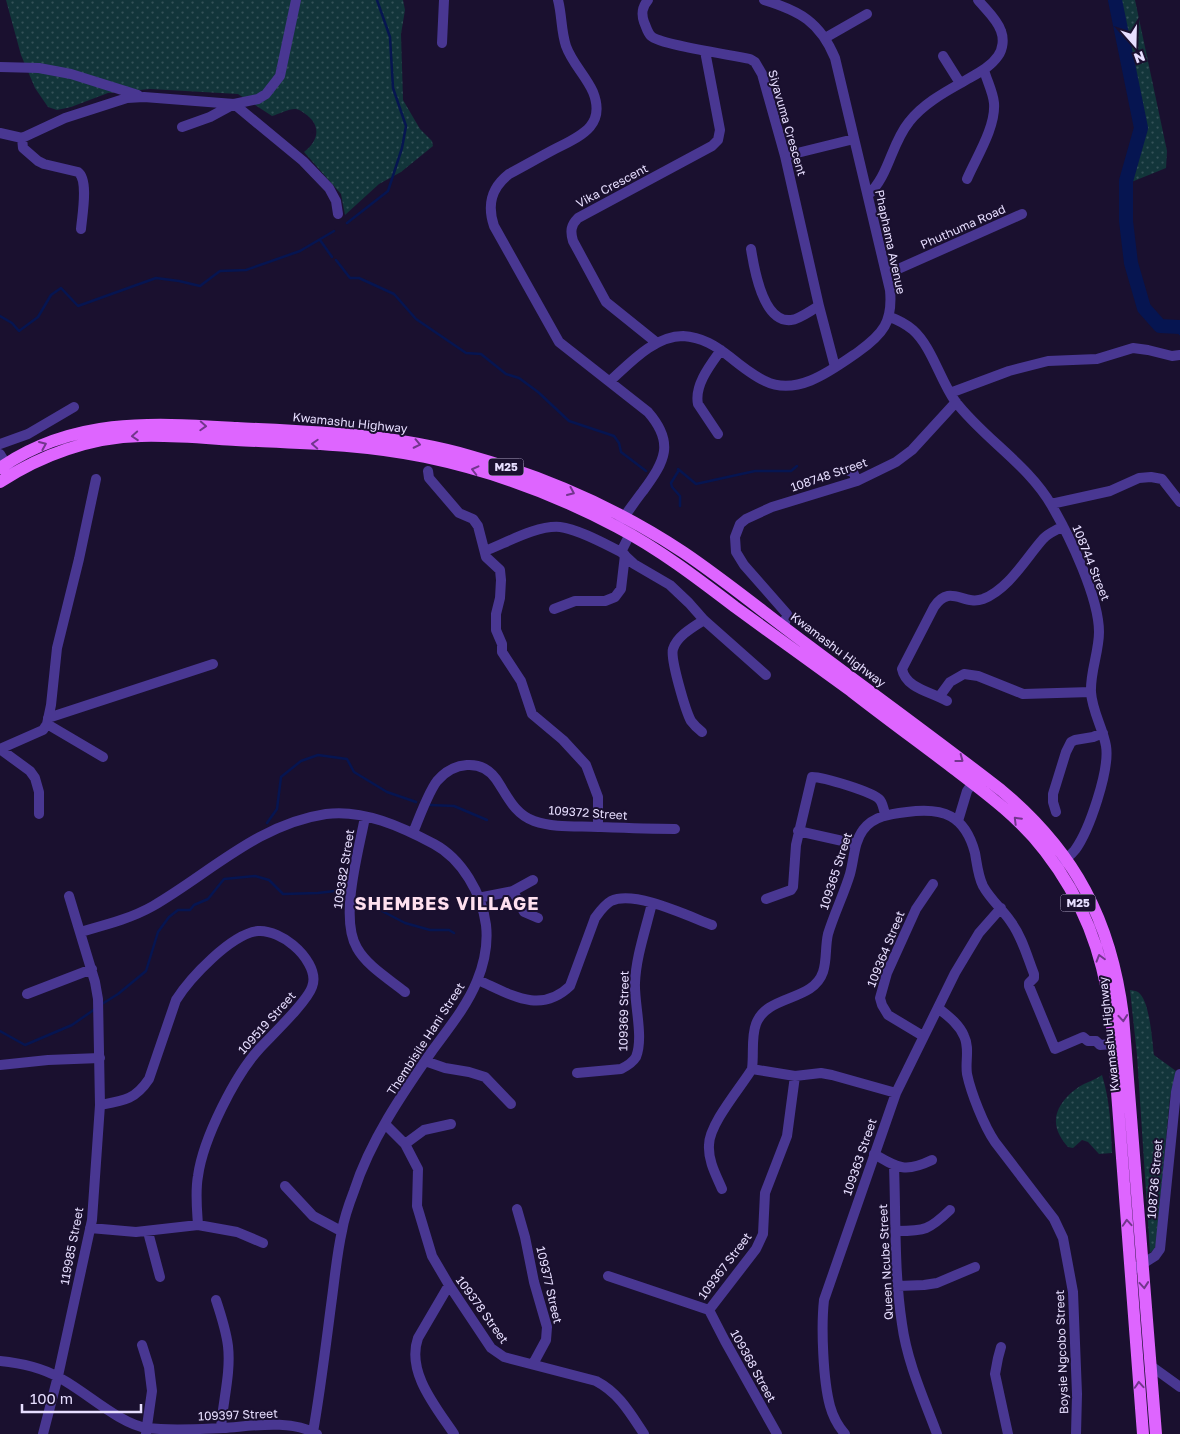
<svg xmlns="http://www.w3.org/2000/svg" width="1180" height="1434" viewBox="0 0 1180 1434" font-family="'Golos Text',sans-serif">
<style>
.grass{fill:url(#grass-dots)}
.lines{fill:none;stroke-linecap:round;stroke-linejoin:round}
.stream{stroke:#061551;stroke-width:2.5}
.river{stroke:#061551;stroke-width:14}
.minor{stroke:#493792;stroke-width:10}
.major{stroke:#de65ff;stroke-width:12}
.oneway{stroke:#72368d}
.labels{text-anchor:middle;stroke-width:4;stroke-linejoin:round;paint-order:stroke}
.shield{fill:#1a102f;stroke:#aaa0c1;stroke-width:1}
.shield-label{font-size:11px;font-weight:bold;fill:#e7deff}
.street-label{font-size:12px;fill:#e7deff;stroke:#1a102f}
.district-label{font-size:18px;font-weight:bold;letter-spacing:1px;fill:#ffe0ef;stroke:#1a102f}
</style>
<defs>
<pattern id="grass-dots" width="8" height="8" patternUnits="userSpaceOnUse" patternTransform="scale(1.25)"><rect width="8" height="8" fill="#12353a"/><path d="M2 2h.1M6 6h.1" fill="none" stroke="#345258" stroke-width="1.8" stroke-linecap="round"/></pattern>
</defs>
<rect width="100%" height="100%" fill="#1a102f"/>
<path class="grass" d="M6,0H403L405,10L401,34L403,100L420,129L432,141L433,146L401,172L379,184L345,215L341,194L304,152C317,142 322,128 308,116C304,113 300,109 295,109C288,109 279,114 272,116L238,94L150,89L108,93L71,107L57,110L48,107L35,88L21,55Z
M1118,0H1135L1167,151L1166,168L1129,183L1143,127Z
M1130,990C1132,990 1136,991 1138,992C1150,1000 1152,1041 1154,1055L1176,1071L1170,1097L1156,1244L1155,1248L1150,1253L1137,1055Z
M1102,1075C1110,1101 1111,1126 1112,1153L1099,1154L1088,1142L1082,1140L1073,1148L1068,1147C1062,1140 1055,1130 1056,1119C1057,1104 1072,1090 1084,1084C1090,1081 1096,1079 1102,1075Z"/>
<g class="lines">
<path class="stream" d="M347,223L388,191L402,148L406,126L393,88L390,37L377,0
M320,240L332,257
M336,260L350,278H359L394,294L416,319L466,353L481,354L506,374L519,378L538,392L569,421L614,436L619,443L621,452L646,471
M0,316L12,323L19,331L38,317L51,295L61,288L78,306L156,278L179,281L200,286L220,271L246,270L300,251L334,231
M1175,327L1180,334
M678,469L696,484L755,471H791L797,466
M679,470L671,483L672,487L680,496V506
M430,805L454,806L487,820
M267,823L277,809L281,777L301,761L318,755L347,759L354,772L387,792L416,802
M361,900L405,923L430,930H449L454,933
M102,1004L118,994L146,971L158,932L169,917L178,910H190L194,905L208,899L224,879L255,876L269,880L283,894L318,893L343,890
M0,1031L25,1045L72,1025L95,1009"/>
<path class="river" d="M1115,0L1141,128L1126,181V221L1131,263L1144,308L1160,326L1180,327"/>
<path class="minor" d="M558,0C562,15 561,31 566,46C572,63 586,76 593,92C607,127 578,137 553,150C538,158 524,166 509,174C491,188 487,205 494,226L559,342L648,412C675,443 665,461 643,491C635,501 628,512 620,522
M648,0C642,7 641,13 644,22C646,26 647,32 651,36C660,45 733,55 750,59L755,62L762,74L785,156L819,306L835,367
M825,38L867,14
M442,43L444,0
M943,56L960,83
M0,67L39,68L71,74L138,95
M182,127L210,117L234,104L303,161L329,188L336,201L338,214
M0,133L22,138L65,118L127,98L144,97L234,104L258,99L266,94L280,76L296,0
M22,138L23,148L38,161L44,164L78,172C89,180 82,216 81,229
M785,156L854,139
M967,179C976,158 996,127 994,103C993,92 987,81 984,70
M868,195C889,176 891,144 909,122C922,105 943,93 961,83C974,75 989,69 998,56C1003,49 1004,39 1001,31C997,19 986,10 978,0
M751,249C754,268 763,323 791,320C800,319 811,310 819,306
M887,274L1022,214
M890,317C898,320 906,324 913,330C932,347 940,380 955,401C984,439 1028,464 1052,506C1070,537 1099,598 1099,632C1099,652 1090,672 1091,692C1092,711 1103,728 1106,746C1110,770 1089,831 1075,850C1071,855 1066,859 1061,862
M657,343L606,302L573,241C570,231 571,225 578,218L712,146L718,140L720,130L705,51
M610,381C630,363 654,336 683,336C702,337 716,346 730,357C741,366 752,375 765,381C797,397 832,370 858,352C883,334 893,322 890,290L835,58C820,22 800,11 764,0
M950,393L1009,371L1048,361L1097,359L1133,348L1148,350L1172,356L1180,355
M718,434L698,404C694,385 711,364 721,350
M0,444L28,434L74,407
M0,454L9,469
M428,471L429,478L459,513L473,519L478,526L486,557L500,570L501,580L500,598L496,614V630L502,644V652L521,681L532,714L563,740L586,765L598,797V826
M849,471L853,472L857,481
M1051,504L1110,491L1139,478L1151,477L1162,479L1180,502
M630,534L621,552L634,564L670,585L689,603L704,620L766,675
M485,551C506,543 537,525 560,527C578,529 605,544 621,552
M554,609L575,601H605L615,597L621,589L625,555
M784,627L787,614L744,565L736,552L735,537L740,524L746,519L772,507L857,481L896,462L912,450L956,402
M939,697L950,682L964,674L978,676L1023,694L1091,692
M947,701C932,692 906,689 902,669L934,607C950,583 963,606 983,599C1009,589 1026,558 1043,539C1048,533 1057,530 1063,526
M48,718L213,664
M47,724L103,757
M702,732C698,729 694,725 691,721C686,712 670,659 673,649C677,636 693,627 704,620
M0,749L43,730L47,724L51,705L57,648L79,559L96,479
M0,749L30,771L35,778L39,792V814
M1056,812L1053,802V794L1066,752L1071,742L1075,740L1093,737L1103,733
M365,817C359,850 339,918 357,948C367,966 389,979 405,992
M958,821L967,791L976,778
M798,831L856,844
M413,833C418,820 430,790 437,781C453,762 481,758 496,779C507,795 514,814 534,821C554,828 577,826 598,827C624,828 649,829 675,829
M513,891L524,912L538,918
M478,898L513,891L533,880
M766,899L791,890L793,887L796,845L812,777C823,777 874,792 880,800C883,804 884,810 885,815
M80,932C105,925 130,919 153,906C210,873 258,824 326,814C363,809 402,827 434,844C462,859 482,894 486,925C488,943 484,964 477,981C467,1006 448,1029 432,1051C402,1094 370,1141 354,1191C349,1204 344,1218 342,1231C337,1253 335,1276 332,1298C326,1343 321,1387 313,1432
M478,980C510,994 540,1015 570,986L595,918C600,911 604,905 611,901C635,890 688,916 712,925
M27,994L92,969
M938,1008C948,1016 959,1024 964,1036C970,1048 965,1062 967,1074C971,1093 984,1126 995,1142L1054,1219L1063,1238L1073,1292L1077,1394L1076,1434
M923,1036L888,1015L882,1005L880,998L887,973L916,909L933,884
M425,1061L445,1068L469,1072L485,1077L511,1104
M0,1065L48,1060L100,1058
M752,1069C754,1054 751,1037 756,1024C767,994 813,1002 823,972C827,960 825,947 828,934C834,914 844,894 850,874C854,860 854,842 863,830C873,816 890,814 907,812C943,807 965,815 975,853C977,864 978,876 983,886C990,899 1003,910 1011,922C1022,937 1027,956 1034,974V978L1029,983V986L1055,1049L1083,1037L1088,1041H1096L1100,1045L1113,1044
M577,1073L621,1069C627,1066 633,1062 636,1057C644,1038 634,1003 635,983C636,956 646,929 652,903
M100,1105C123,1101 135,1100 149,1079L176,1000C190,978 231,934 258,931C270,930 285,938 293,945C304,954 318,972 312,987C307,1002 272,1035 260,1048C235,1075 203,1139 198,1176C195,1192 197,1209 198,1225
M385,1124L405,1144L418,1169L417,1206L432,1256L449,1285L491,1348L504,1357L596,1381C619,1393 630,1413 644,1434
M405,1144L424,1130L451,1124
M874,1154C898,1168 905,1173 932,1160
M894,1166C896,1219 894,1272 902,1324C907,1362 924,1399 937,1434
M285,1186L313,1216L341,1231
M722,1189C716,1175 708,1161 709,1145C709,1124 741,1087 752,1069L795,1076L821,1073L832,1075L896,1093
M517,1209L525,1237L534,1282L547,1327L546,1340L533,1364
M90,1228L136,1232L198,1225L237,1232L263,1243
M897,1231C925,1231 929,1230 950,1210
M148,1232L160,1277
M1136,1268L1155,1256L1160,1249L1176,1092L1180,1074
M608,1276L709,1310
M449,1285L418,1338C406,1372 436,1407 454,1434
M898,1286L924,1285L937,1283L975,1267
M216,1300C221,1315 226,1330 228,1346C231,1373 223,1400 221,1428
M709,1310L756,1249L763,1234L765,1193L787,1136L795,1076
M709,1310L725,1341L777,1434
M142,1345L149,1367L152,1391L146,1433
M1001,1347L998,1358L995,1374L1008,1434
M0,1361C20,1363 40,1367 58,1377C84,1390 119,1424 147,1428C172,1431 199,1429 223,1428C253,1426 290,1419 317,1434
M1151,1366L1180,1387
M43,1434L58,1376L92,1220L100,1105L98,999L95,982L69,896
M845,1434C838,1426 833,1417 830,1406C823,1380 821,1327 824,1300L896,1093L955,973L979,933L1001,908"/>
<path class="major" d="M0,468C74,417 153,423 237,428C316,432 394,434 470,456C545,477 618,509 683,552C726,581 767,615 809,646C873,694 938,741 1001,790C1075,852 1111,920 1123,1016L1156,1434
M0,482C41,455 91,437 141,436C172,435 204,438 236,440C299,443 363,444 425,457C492,471 557,495 617,527C659,549 697,578 735,607C774,635 812,663 851,691C883,716 916,740 949,765C983,791 1018,816 1045,851C1083,900 1102,951 1111,1013L1143,1434"/>
</g>
<defs><path id="oneway-chevron" d="M-2-3.5L2.5 0L-2 3.5" fill="none" stroke-width="1.6" stroke-linecap="round" stroke-linejoin="round" transform="scale(1.25)"/></defs>
<g class="oneway">
<use href="#oneway-chevron" transform="translate(203 426) rotate(3)"/>
<use href="#oneway-chevron" transform="translate(135 436) rotate(176)"/>
<use href="#oneway-chevron" transform="translate(315 444) rotate(-177)"/>
<use href="#oneway-chevron" transform="translate(417 444) rotate(12)"/>
<use href="#oneway-chevron" transform="translate(43 445) rotate(-23)"/>
<use href="#oneway-chevron" transform="translate(475 470) rotate(-166)"/>
<use href="#oneway-chevron" transform="translate(571 492) rotate(24)"/>
<use href="#oneway-chevron" transform="translate(960 759) rotate(37)"/>
<use href="#oneway-chevron" transform="translate(1017 820) rotate(-135)"/>
<use href="#oneway-chevron" transform="translate(1100 958) rotate(-106)"/>
<use href="#oneway-chevron" transform="translate(1123 1018) rotate(85)"/>
<use href="#oneway-chevron" transform="translate(1127 1223) rotate(-94)"/>
<use href="#oneway-chevron" transform="translate(1144 1285) rotate(85)"/>
<use href="#oneway-chevron" transform="translate(1139 1385) rotate(-94)"/>
</g>
<g class="labels">
<g class="shield">
<rect x="488.5" y="458.5" width="35" height="17" rx="4"/>
<rect x="1060.5" y="894.5" width="35" height="17" rx="4"/>
</g>
<g class="shield-label">
<text x="506" y="471">M25</text>
<text x="1078" y="907">M25</text>
</g>
<g class="street-label">
<text transform="translate(787 123) rotate(74)" y="4">Siyavuma Crescent</text>
<text transform="translate(612 186) rotate(-28)" y="4">Vika Crescent</text>
<text transform="translate(963 227) rotate(-24)" y="4">Phuthuma Road</text>
<text transform="translate(890 242) rotate(78)" y="4">Phaphama Avenue</text>
<text transform="translate(350 423) rotate(6)" y="4">Kwamashu Highway</text>
<text transform="translate(829 475) rotate(-19)" y="4">108748 Street</text>
<text transform="translate(1091 563) rotate(68)" y="4">108744 Street</text>
<text transform="translate(838 650) rotate(37)" y="4">Kwamashu Highway</text>
<text transform="translate(588 813) rotate(4)" y="4">109372 Street</text>
<text transform="translate(344 869) rotate(-81)" y="4">109382 Street</text>
<text transform="translate(836 871) rotate(-72)" y="4">109365 Street</text>
<text transform="translate(886 949) rotate(-68)" y="4">109364 Street</text>
<text transform="translate(624 1011) rotate(-89)" y="4">109369 Street</text>
<text transform="translate(267 1023) rotate(-48)" y="4">109519 Street</text>
<text transform="translate(1109 1034) rotate(-96)" y="4">Kwamashu Highway</text>
<text transform="translate(426 1039) rotate(-57)" y="4">Thembisile Hani Street</text>
<text transform="translate(860 1157) rotate(-71)" y="4">109363 Street</text>
<text transform="translate(1155 1179) rotate(-85)" y="4">108736 Street</text>
<text transform="translate(72 1246) rotate(-79)" y="4">119985 Street</text>
<text transform="translate(886 1262) rotate(-93)" y="4">Queen Ncube Street</text>
<text transform="translate(725 1266) rotate(-53)" y="4">109367 Street</text>
<text transform="translate(549 1285) rotate(77)" y="4">109377 Street</text>
<text transform="translate(482 1310) rotate(54)" y="4">109378 Street</text>
<text transform="translate(1062 1352) rotate(-92)" y="4">Boysie Ngcobo Street</text>
<text transform="translate(753 1366) rotate(61)" y="4">109368 Street</text>
<text transform="translate(238 1415) rotate(-2)" y="4">109397 Street</text>
</g>
<g class="district-label">
<text x="447" y="910">SHEMBES VILLAGE</text>
</g>
</g>
<g transform="translate(1135 45) rotate(160)" stroke="#1a102f" stroke-width="4" paint-order="stroke">
<path d="M0-4L9 19L0 12L-9 19Z" fill="#e7deff"/>
<text y="-8" font-size="14" font-weight="bold" text-anchor="middle" fill="#e7deff">N</text>
</g>
<path d="M22 1404v8h119v-8" fill="none" stroke="#e7deff" stroke-width="2.5"/>
<text x="30" y="1404" font-size="15" fill="#e7deff" stroke="#1a102f" stroke-width="4" paint-order="stroke">100 m</text>
</svg>
